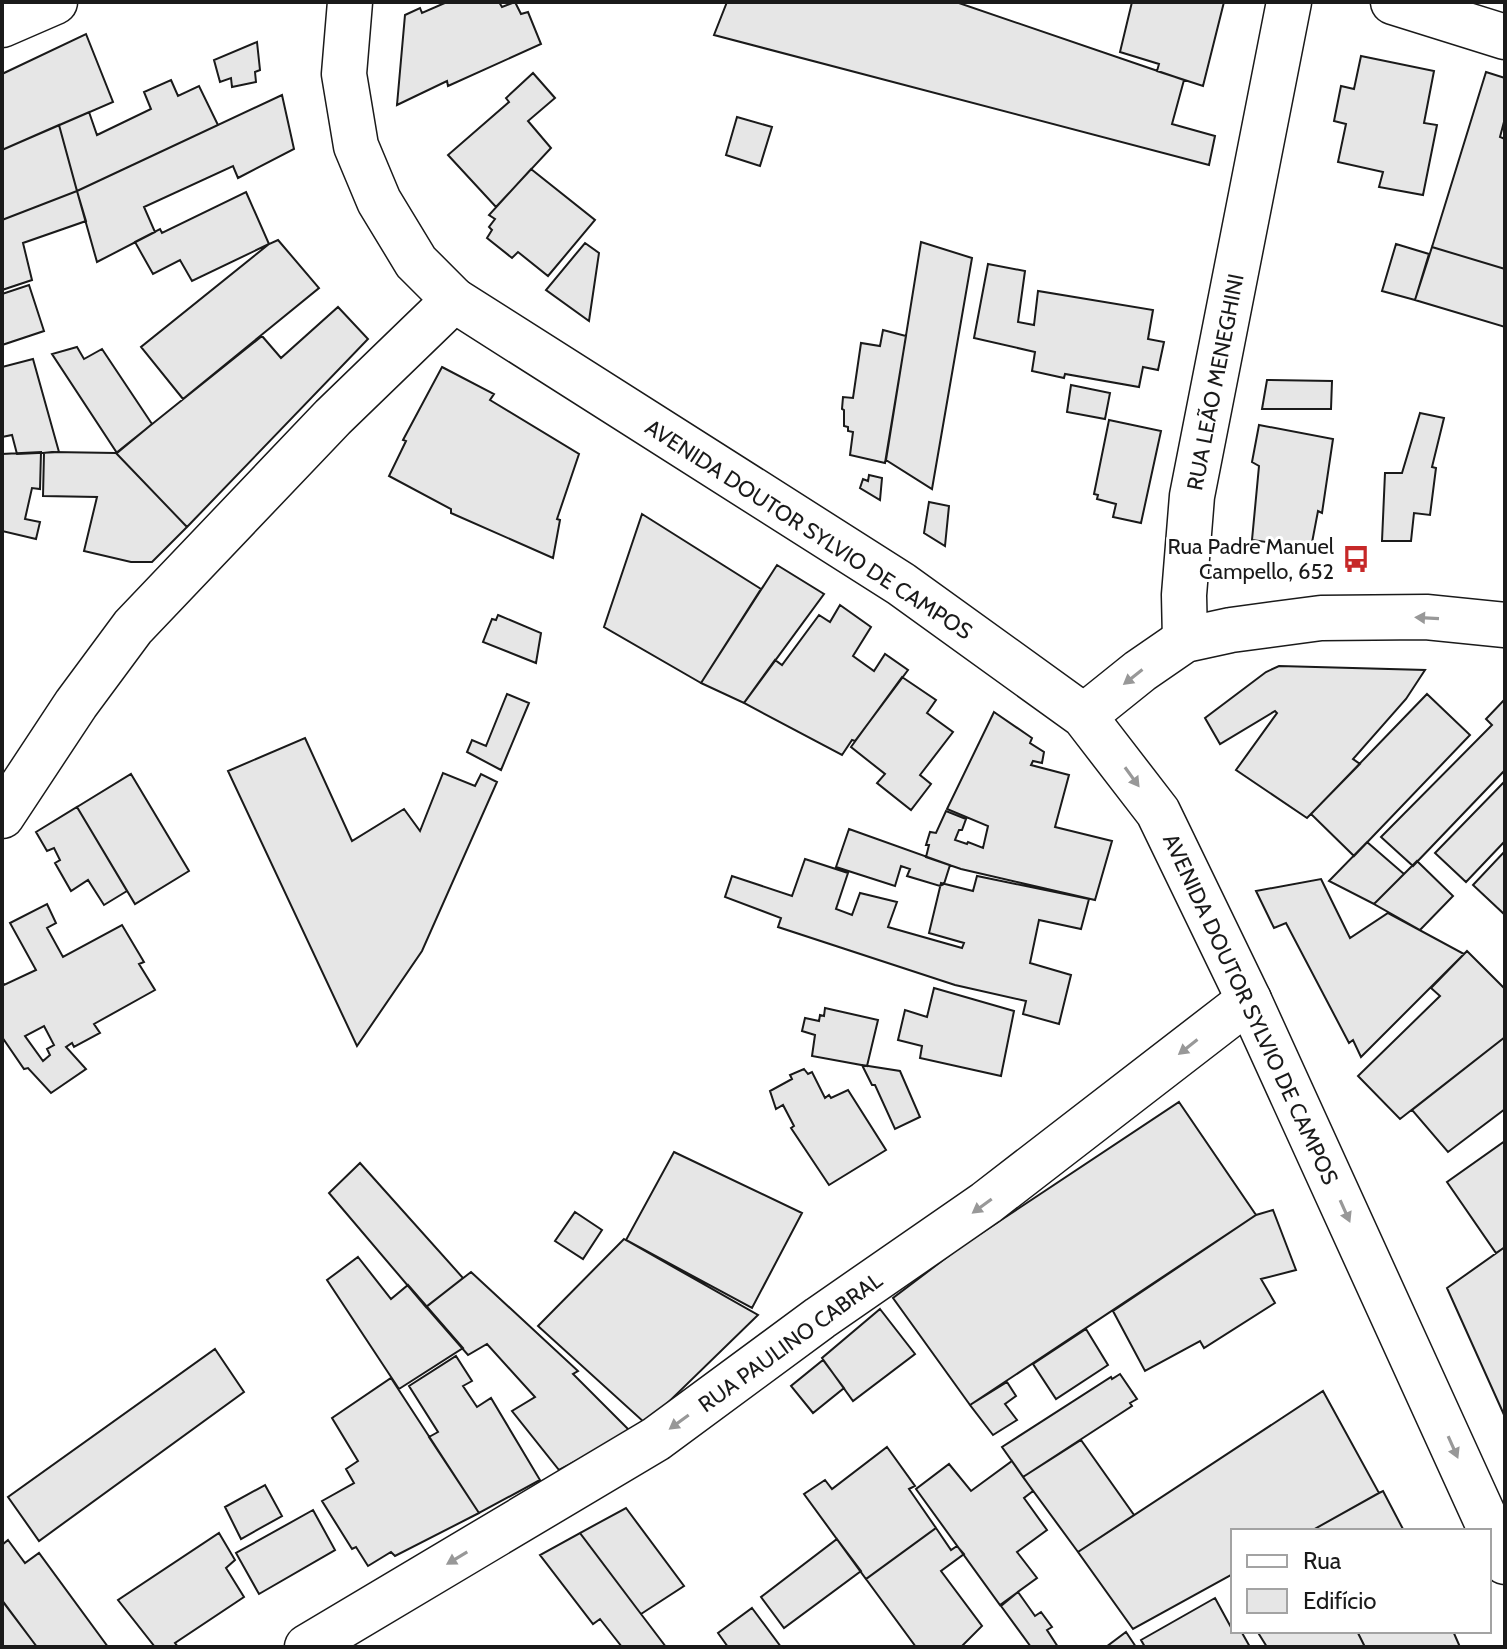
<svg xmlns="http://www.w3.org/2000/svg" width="1507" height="1649" viewBox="0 0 1507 1649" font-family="Cabin,sans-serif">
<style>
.building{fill:#e6e6e6;stroke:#1a1a1a;stroke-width:2;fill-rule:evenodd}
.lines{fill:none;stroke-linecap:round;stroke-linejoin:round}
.minor-casing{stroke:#1a1a1a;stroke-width:47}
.secondary-casing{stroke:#1a1a1a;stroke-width:47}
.minor{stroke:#fff;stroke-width:44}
.secondary{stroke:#fff;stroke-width:44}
.oneway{fill:#989898}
.labels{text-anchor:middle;stroke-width:6;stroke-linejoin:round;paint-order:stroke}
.street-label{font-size:22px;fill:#1a1a1a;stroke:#fff}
.poi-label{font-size:22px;fill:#1a1a1a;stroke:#fff;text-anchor:end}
</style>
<rect width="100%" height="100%" fill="#fff"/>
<path class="building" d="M447,2H499L502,7L515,2L521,14L528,12L541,44L448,86L447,81L397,105L405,15L420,8L422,13Z
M727,2H956L1184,80L1172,124L1215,136L1209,165L714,35Z
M1132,2H1224L1203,86L1157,71L1159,64L1120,52Z
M86,34L113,102L2,150V74Z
M257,42L260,70L255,72L256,82L232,87L231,78L220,82L214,60Z
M1361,56L1434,71L1424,123L1437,125L1423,195L1379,187L1383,172L1338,162L1346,124L1334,121L1341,86L1354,89Z
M1486,72L1505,78V118L1500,137L1505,139V269L1432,247Z
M533,73L555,98L528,121L551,148L496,207L448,155L509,102L506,98Z
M171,80L178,96L199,86L218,125L77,191L59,125L89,112L97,135L151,109L144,92Z
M282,95L294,149L238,178L233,166L144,207L155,232L97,262L77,191Z
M737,117L772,127L760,166L726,155Z
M59,125L77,191L2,220V150Z
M531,169L595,220L548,276L518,252L512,258L487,238L492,230L489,227L495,219L489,215Z
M77,191L86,221L23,243L32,280L2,290V220Z
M246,192L269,244L192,281L180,260L153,274L135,242L160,229L162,233Z
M278,240L319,288L183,399L141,347L269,244Z
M921,242L972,258L932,489L886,460Z
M585,243L599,253L589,321L546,290Z
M1396,244L1429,254L1415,300L1382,291Z
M1432,247L1505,269V327L1415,300Z
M988,264L1025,271L1018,322L1034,325L1038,291L1153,310L1148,339L1164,342L1158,370L1143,367L1139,387L1065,374L1064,378L1032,371L1035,352L974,338Z
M29,285L44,331L2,345V294Z
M338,307L368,339L187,527L116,453L262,336L281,358Z
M883,330L906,336L885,463L850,455L853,432L848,431V427L844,426V410L842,409L843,397L853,398L861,343L880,346Z
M77,347L84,359L102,349L152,424L117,453L52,354Z
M33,359L59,452L17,454L12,435L2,437V367Z
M442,367L494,394L490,400L579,454L557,519L560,520L553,558L451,513V509L389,476L406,441L403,440Z
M1267,380L1332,381L1331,409H1262Z
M1071,385L1110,393L1105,419L1067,412Z
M1420,413L1444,418L1432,467L1436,468L1430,515L1414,513L1411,541H1382L1385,473H1402Z
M1109,420L1161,431L1141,523L1113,517L1116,504L1097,499L1098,495L1094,494Z
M1259,425L1333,439L1322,513L1318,511L1311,548L1252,540L1259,466L1252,462Z
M41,452L40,489L32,488L25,519L40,522L36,539L2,531V454Z
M52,452L116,453L187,527L152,562H131L84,551L97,497L43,496L44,453Z
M869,475L882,478L880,500L860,488L863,479L868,481Z
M929,502L949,506L945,546L924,533Z
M642,514L761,589L701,683L604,627Z
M777,565L824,594L744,703L701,683Z
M840,605L871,627L853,656L874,671L885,654L908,670L855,741L852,740L842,755L744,703L775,660L782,665L819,615L830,622Z
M498,615L541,633L536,663L483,642L492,619L496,620Z
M1279,666L1425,670L1406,699L1353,759L1360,764L1307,818L1236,770L1277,713L1275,711L1220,744L1205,718L1266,672Z
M902,677L936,700L927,713L953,732L920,775L931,784L911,810L877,783L885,774L851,747Z
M507,694L529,703L501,770L467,752L472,740L486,746Z
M1427,694L1470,735L1354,856L1311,814Z
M1505,699V770L1413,866L1381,837L1492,725L1486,719Z
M994,712L1032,738L1030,743L1044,752L1042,763L1033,761L1031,765L1069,775L1055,827L1112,841L1095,900L961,869L926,857L929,845H926L930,832L936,833L946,811L966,819L962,830H959L955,840L967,844L968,842L983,848L988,826L947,809Z
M305,738L352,841L404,809L420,831L443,773L475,786L481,774L497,782L422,951L357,1046L228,771Z
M131,774L189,871L135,904L77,807Z
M1505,781V841L1466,882L1435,853Z
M77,807L127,891L104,905L88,880L71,891L55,863L60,860L54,848L47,851L36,832Z
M849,829L950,865L944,884L940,886L907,876L910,869L901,866L895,886L836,867Z
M1367,842L1404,874L1374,904L1329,881Z
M1505,851V913L1504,914L1473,885Z
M805,859L848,873L836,909L852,915L860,893L897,902L888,927L962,948L964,943L929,933L941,883L973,891L977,876L1089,899L1081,929L1039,920L1030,963L1071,975L1059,1024L1023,1014L1026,1001L955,985L778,927L781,918L725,897L732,876L792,896Z
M1417,861L1453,896L1420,930L1374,904Z
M1321,879L1350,938L1388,913L1464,954L1361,1057L1353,1040L1349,1043L1286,923L1274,928L1256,891Z
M47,904L56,923L47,928L63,957L122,925L144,962L139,964L155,990L94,1024L100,1033L74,1047L72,1043L66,1047L86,1069L51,1093L28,1068L24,1069L2,1037V981L4,985L36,970L10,923ZM44,1026L54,1045L47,1049L50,1055L43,1061L25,1036Z
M1467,951L1505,989V1037L1400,1119L1358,1076L1440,996L1431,988Z
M934,988L1014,1011L1001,1076L920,1058L922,1046L898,1040L905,1010L927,1017Z
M825,1008L878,1020L867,1066L812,1056L815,1035L802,1031L805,1018L819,1021L820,1015L824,1016Z
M1505,1037V1109L1448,1152L1412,1110Z
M862,1065L900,1071L920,1117L895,1129L875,1085H872Z
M804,1069L808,1074L812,1072L825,1098L829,1095L831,1098L848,1090L886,1150L829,1185L791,1128L794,1126L783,1105L776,1109L770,1091L792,1079L790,1075Z
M1179,1102L1256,1215L970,1405L893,1298L959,1248Z
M1505,1141V1247L1496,1253L1447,1182Z
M674,1152L802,1213L752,1308L626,1240Z
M360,1163L463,1278L426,1307L329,1193Z
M1273,1210L1296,1270L1261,1279L1275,1303L1204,1348L1200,1341L1145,1371L1113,1311L1256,1215Z
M575,1212L602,1230L583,1259L555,1241Z
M624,1239L758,1315L646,1424L538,1326Z
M1505,1247V1417L1447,1288Z
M358,1257L391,1299L408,1285L463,1348L399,1389L327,1280Z
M471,1272L578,1371L573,1374L631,1432L559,1470L512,1411L535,1397L487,1344L468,1355L426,1307Z
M880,1309L915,1354L853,1401L822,1358Z
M1086,1329L1108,1365L1056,1399L1033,1364Z
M215,1349L244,1392L39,1541L8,1497Z
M456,1356L472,1381L463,1386L477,1407L491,1398L540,1480L479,1513L429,1437L438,1432L409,1386Z
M823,1360L844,1388L813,1413L791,1386Z
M1120,1374L1137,1399L1130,1403L1132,1406L1023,1477L1002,1447L1111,1377L1112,1379Z
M391,1378L479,1513L395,1556L391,1552L368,1566L356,1547L352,1549L322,1501L354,1483L346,1469L358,1461L332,1418Z
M1007,1382L1016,1396L1005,1404L1017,1420L993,1435L970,1405Z
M1323,1391L1379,1493L1311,1531H1233V1574L1133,1629L1078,1552Z
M1081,1440L1134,1515L1078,1552L1023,1477Z
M887,1447L915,1486L909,1489L936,1528L866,1579L804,1494L825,1480L832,1489Z
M1012,1461L1033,1491L1024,1498L1047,1530L1017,1552L1037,1578L1000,1605L916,1489L949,1464L971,1491Z
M265,1485L282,1516L241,1539L225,1507Z
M1383,1491L1404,1531H1311L1379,1493Z
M626,1508L684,1586L641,1614L580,1533Z
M313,1510L335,1550L259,1594L236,1553Z
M936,1528L951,1550L957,1546L964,1554L941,1571L982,1626L961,1647H916L866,1579Z
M219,1533L235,1560L226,1568L244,1597L175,1643L178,1647H155L118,1600Z
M580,1533L641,1614L666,1647H622L600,1619L593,1624L540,1555Z
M837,1539L861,1571L784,1628L761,1597Z
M8,1540L25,1563L39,1553L108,1647H37L2,1600V1545Z
M1018,1592L1035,1616L1041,1612L1052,1627L1047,1630L1058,1647H1031L1001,1606Z
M1215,1598L1233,1631H1241L1250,1647H1145L1141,1640Z
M3,1602L37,1647H2Z
M752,1608L781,1647H728L718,1633Z
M1257,1631H1361L1358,1633L1365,1647H1267Z
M1361,1631H1453L1460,1647H1365L1358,1633Z
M1126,1632L1136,1647H1106Z"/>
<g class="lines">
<g class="minor-casing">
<path id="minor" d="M1393,2L1505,37
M2,25L55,2
M1185,640L1184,595L1192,496L1289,2
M2,816L76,704L133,627L333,417L454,300
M307,1647L656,1439L820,1318L986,1203L1249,1000"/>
</g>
<g class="secondary-casing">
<path id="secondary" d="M350,2L344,74L356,146L379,201L416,262L454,300L901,584L1084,716L1158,812L1249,1000L1505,1562
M1084,716L1140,671L1185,640L1231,630L1321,618L1426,617L1505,625"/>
</g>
<use href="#minor" class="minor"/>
<use href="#secondary" class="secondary"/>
</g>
<defs><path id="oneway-solid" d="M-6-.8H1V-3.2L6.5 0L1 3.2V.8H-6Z" transform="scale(2)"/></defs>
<g class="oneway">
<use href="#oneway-solid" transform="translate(1427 618) rotate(-177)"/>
<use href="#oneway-solid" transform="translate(1133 677) rotate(142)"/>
<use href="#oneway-solid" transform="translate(1132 777) rotate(54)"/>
<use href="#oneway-solid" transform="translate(1188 1047) rotate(142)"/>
<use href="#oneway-solid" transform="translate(982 1206) rotate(144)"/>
<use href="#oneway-solid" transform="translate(1345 1211) rotate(66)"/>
<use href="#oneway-solid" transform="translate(679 1422) rotate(144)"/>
<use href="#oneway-solid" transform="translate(1453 1447) rotate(66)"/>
<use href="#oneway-solid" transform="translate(457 1558) rotate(149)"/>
</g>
<defs>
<g id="bus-bare" transform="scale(2.16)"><path d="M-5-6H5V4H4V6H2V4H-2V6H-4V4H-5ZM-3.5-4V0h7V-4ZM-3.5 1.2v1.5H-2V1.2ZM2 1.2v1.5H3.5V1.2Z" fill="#c62828" stroke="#fff" stroke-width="2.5" paint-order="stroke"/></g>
</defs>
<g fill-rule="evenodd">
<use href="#bus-bare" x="1356" y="559"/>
</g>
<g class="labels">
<g class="street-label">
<text transform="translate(1215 382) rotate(-79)" y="8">RUA LEÃO MENEGHINI</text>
<text transform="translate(809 529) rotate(33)" y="8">AVENIDA DOUTOR SYLVIO DE CAMPOS</text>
<text transform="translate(1251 1009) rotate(65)" y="8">AVENIDA DOUTOR SYLVIO DE CAMPOS</text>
<text transform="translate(790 1342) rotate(-36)" y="8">RUA PAULINO CABRAL</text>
</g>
<g class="poi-label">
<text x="1334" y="554">Rua Padre Manuel<tspan x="1334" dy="25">Campello, 652</tspan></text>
</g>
</g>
<rect width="1507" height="1649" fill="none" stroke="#1a1a1a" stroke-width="8"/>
<rect x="1231" y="1529" width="260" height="104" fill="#ffffff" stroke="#a3a3a3" stroke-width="2"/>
<rect x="1247" y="1555" width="40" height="12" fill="#ffffff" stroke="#a3a3a3" stroke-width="2"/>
<text x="1303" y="1569" font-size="24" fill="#1a1a1a">Rua</text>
<rect x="1247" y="1589" width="40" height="24" fill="#e6e6e6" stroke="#a3a3a3" stroke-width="2"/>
<text x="1303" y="1609" font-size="24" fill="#1a1a1a">Edifício</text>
</svg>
